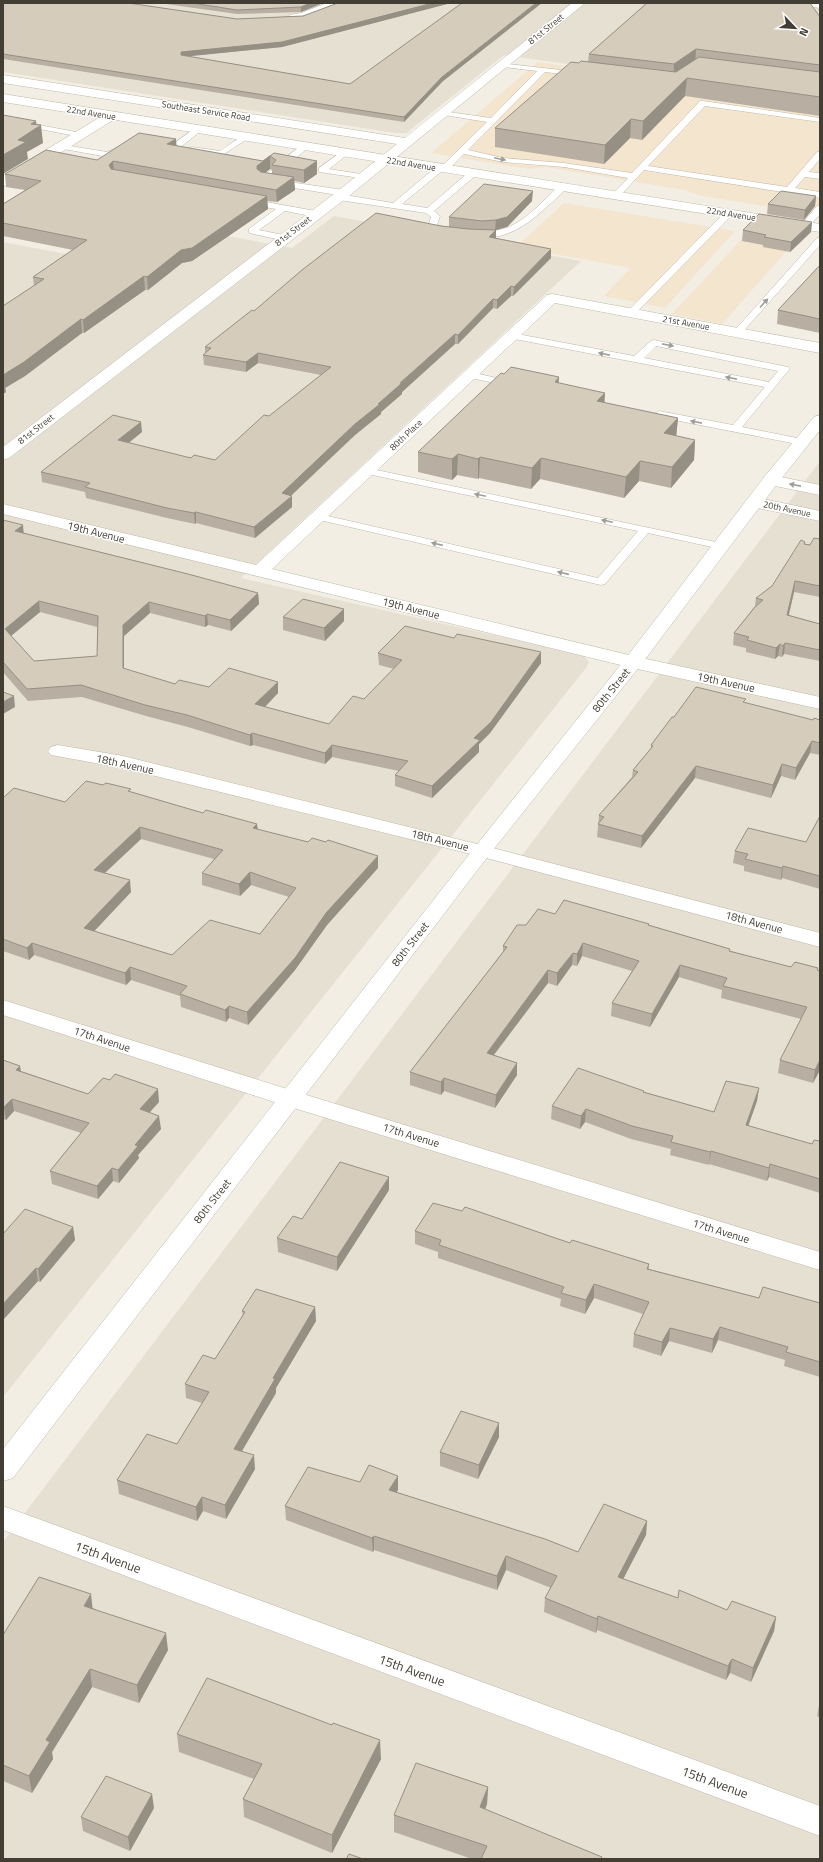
<svg xmlns="http://www.w3.org/2000/svg" width="823" height="1862" viewBox="0 0 823 1862" font-family="'Titillium Web',sans-serif">
<style>
.residential{fill:#e6e0d2}
.commercial{fill:#f4e5ce}
.lines{fill:none;stroke-linecap:round;stroke-linejoin:round}
.service-casing{stroke:#c0b8a9;stroke-width:1}
.minor-casing{stroke:#c0b8a9;stroke-width:1}
.tertiary-casing{stroke:#c0b8a9;stroke-width:1}
.service{fill:#fff;fill-rule:evenodd}
.minor{fill:#fff;fill-rule:evenodd}
.tertiary{fill:#fff;fill-rule:evenodd}
.wall{fill:#b8afa2;fill-rule:evenodd}
.shaded-wall{fill:#968f84}
.building{fill:#d6ccbc;stroke:#968f84;fill-rule:evenodd}
.oneway{fill:#a19e9a}
.labels{text-anchor:middle;stroke-width:3;stroke-linejoin:round;paint-order:stroke}
.far-street-label{font-size:9px;fill:#433e34;stroke:#fff}
.street-label{font-size:11px;fill:#433e34;stroke:#fff}
.near-street-label{font-size:13px;fill:#433e34;stroke:#fff}
</style>
<rect width="100%" height="100%" fill="#f2eee4"/>
<path class="residential" d="M3,3H820V83L670,79L504,55L410,130L407,133H395L3,72Z
M334,216L581,261L241,578L564,651L584,656L589,662L586,668L3,1397V242L66,254L124,217L292,248Z
M820,461V1859H3V1542Z"/>
<path class="commercial" d="M538,62L669,81L820,85V215L702,196L685,190L546,167L529,169L431,153Z
M564,203L735,231L665,308L604,296L631,268L516,247Z
M750,230L798,238L722,324L672,314Z"/>
<g class="lines">
<g class="service-casing">
<path id="service" d="M500,63L578,72L582,74L578,76L545,72L468,150L503,158L564,163L632,173L700,101H703L820,118V122L705,106L648,166L787,187L817,152H820V159L809,172L820,173V179L805,177L795,188L820,192V198L644,170L618,198L615,199L611,196L628,178L564,167L503,162L464,154L447,171H442L402,204L427,208L469,172H475V176L434,211L440,216L437,225L451,229V233L448,234L429,228L428,226L431,217L426,213L339,200L335,197L338,195L262,183L258,180L271,170L275,173L269,179L344,190L348,193L345,195L393,203L436,167H441L487,122L444,115L440,113L441,111L491,118L537,71L503,67H500Z
M3,118L81,133L85,135L81,137L3,122Z
M195,128H198L202,130L178,149H172V145Z
M242,136H245L249,138L221,156L192,151L188,149L192,147L220,151Z
M58,144L107,152L123,145L127,147L108,157L58,148Z
M302,145H305L309,147L290,163L292,165L291,167L280,166V162Z
M341,152H344L348,154L329,169L367,175V179L319,172V168Z
M562,185L565,186V190C542,211 520,236 487,238C482,238 476,240 473,236C476,233 502,231 511,226C529,217 544,200 559,186Z
M249,199L316,211L320,214L316,217L285,211L259,230L288,236L289,238L285,241L249,233V229L276,209L246,204V200Z
M820,205V214L808,228H802V224L817,206Z
M728,211L731,212V216L634,315H628L626,313L628,311L725,212Z
M820,237V245L741,334H735L733,332L735,330L817,238Z
M512,333L634,356L651,341L654,340L788,367L790,369L788,371L742,427L802,439L807,442L802,445L659,417L654,414L659,411L733,425L765,387L509,338L507,336ZM656,346L778,371L769,382L644,358Z
M470,372L515,382L516,384L511,387L467,377L465,375L467,373Z
M367,468L725,544L727,546L721,549L648,533L605,584L601,585L315,519L314,517L315,515L319,514L598,578L638,531L363,473L362,471Z"/>
</g>
<g class="minor-casing">
<path id="minor" d="M327,3H343L341,5C331,9 296,27 288,17L290,15L301,13Z
M572,3H585L349,196L9,458L3,460V447L339,190L397,144L3,83V75L405,138Z
M799,3H820V8L801,5Z
M111,112L115,113L117,116L115,119L8,185L3,186V176L107,113Z
M552,294L820,343V353L555,303L272,569L633,656L820,697V709L633,668L3,514V504L256,565L547,295Z
M771,475L820,485V495L765,484L763,480L765,476Z
M754,497L820,511V521L748,506L745,502L748,498Z
M58,745L123,756L489,847L820,933V947L475,855L123,768L51,755L48,751L51,747Z
M3,1000L300,1093L820,1252V1270L284,1105L3,1015Z
M3,1506L820,1806V1836L3,1530Z"/>
</g>
<g class="tertiary-casing">
<path id="tertiary" d="M3,94L820,224V232L3,102Z
M820,415V430L777,484L640,666L489,855L13,1478L3,1481V1449L475,847L626,658L765,476L814,417Z"/>
</g>
<use href="#service" class="service"/>
<use href="#minor" class="minor"/>
<use href="#tertiary" class="tertiary"/>
</g>
<path class="wall" d="M3,3L237,19L303,16L338,3H451L282,47L187,56L350,84L442,82L404,122L3,59Z
M159,3H323L301,12L237,14Z
M647,3H811L810,4L820,17V116L685,96L642,140L630,138L604,164L495,147V128L588,62L589,54Z
M176,146L263,161L274,153L317,161V174L304,183L294,181L295,190L277,202L267,201L268,209L192,261L182,263L148,290H145L84,333H82L25,376L5,388L6,392L3,394V306L34,286L33,277L73,250L3,236V204L25,190L6,187L5,174L97,160ZM270,169L272,170V174L265,173Z
M816,196L815,206L804,220L767,214L768,204Z
M532,201L507,227L496,230V238L551,258L513,296H511L497,309L493,308L458,344H455L402,392V394L381,412V414L355,435L291,496L292,507L255,538L196,523L195,524L167,518L86,498L85,492L42,482L41,472L142,432L129,443L191,458L215,460L321,375L258,363L246,372L204,365L203,355L205,353V347L254,311L441,226L449,227V217Z
M812,222L811,232L790,252L763,247V245L742,241L743,230Z
M820,265V333L777,324L778,310Z
M559,383L604,403L678,418L676,436L695,440L694,460L671,488L639,481L624,498L540,479L531,489L479,478L478,479L457,475L452,480L418,472V452Z
M3,520L24,533L258,593L259,604L231,631L208,625L205,627L150,613L124,636V669L175,684L209,687L278,682V693L265,707L329,724L364,699L394,669L379,665L378,653L541,663L490,733L479,744V752L432,798L395,786V775L399,771L332,757L325,764L253,745L250,746L188,727L146,716L82,697L28,701L3,672ZM40,612L97,627V656L34,661L11,636Z
M820,539V597L794,592L789,615L820,624V661L784,654L782,657L778,656L775,659L746,652V648L733,645L734,633L755,606L756,598L772,586L804,544L810,545Z
M344,609V621L325,641L283,630V617Z
M745,703L813,720H820V755L810,753L795,780L781,776L771,798L695,778L641,848L597,837L599,815L632,777L633,770L651,748V745L674,717Z
M131,792L203,813L257,824L258,830L308,842H326L378,856V868L327,925L295,970L248,1025L229,1018L226,1022L181,1007L180,996L131,980L126,985L34,955L29,960L3,951V798L65,802ZM141,839L214,859L202,873V885L240,896L251,885L289,897L260,934L172,955L94,931L131,892L105,873Z
M820,816V889L782,878L781,880L744,871V866L733,863L735,851L806,842Z
M555,914L649,924V925L730,949V951L791,967L820,971V1070L813,1083L778,1073L780,1060L801,1019L721,998L722,990L679,977L650,1027L611,1016L612,1003L632,971L582,956L577,966L572,965L557,986L548,983L494,1055L517,1063V1075L495,1108L444,1091L441,1095L410,1085V1072L503,952V946L526,925Z
M3,1060L21,1071L88,1094L159,1102L149,1113L161,1129L138,1155L139,1158L119,1183L113,1181L98,1199L52,1184L50,1171L81,1133L14,1111L6,1120L3,1119Z
M759,1088L757,1101L748,1126L812,1144L820,1141V1193L769,1177L767,1181L709,1164V1165L670,1155L671,1149L631,1139L585,1122L580,1129L551,1119L552,1106L644,1092L714,1112Z
M389,1190L337,1271L278,1252L277,1238L302,1219Z
M73,1227L75,1240L40,1282L38,1281L3,1320V1234Z
M415,1231L570,1243L649,1264V1269L759,1298L820,1303V1377L784,1366L785,1360L718,1340L712,1353L669,1341L661,1356L633,1347L634,1334L643,1314L594,1298L585,1314L560,1306L561,1299L438,1258V1252L415,1244Z
M315,1307L316,1321L276,1388V1393L241,1451L255,1469L226,1519L203,1511L197,1521L119,1494L117,1480L177,1444L202,1403L186,1398L185,1384L215,1359L243,1316L242,1311Z
M499,1437L478,1479L440,1466V1452Z
M360,1482L398,1490L396,1492L578,1552L647,1521L646,1535L623,1579L678,1598L727,1610L776,1617L774,1631L751,1682L730,1673L726,1680L597,1630L596,1633L544,1612L545,1598L551,1588L506,1570L497,1590L374,1550L373,1552L286,1520L285,1506Z
M93,1608L168,1650L139,1703L92,1687L52,1752L53,1759L32,1793L3,1781V1635Z
M820,1700V1718L817,1716Z
M177,1734L381,1759L332,1853L244,1817L243,1799L254,1779L179,1752Z
M488,1787L487,1804L485,1810L602,1859H472L394,1832V1815Z
M154,1808L130,1851L83,1831L81,1817Z"/>
<path class="shaded-wall" d="M310,3H323L301,12V7Z
M433,3H451L282,47L182,57V60L181,52Z
M536,3H542L442,82L404,122V117L442,77Z
M696,49L695,67L673,82L674,64Z
M687,78L685,96L642,140L643,121Z
M631,119L630,138L604,164L605,145Z
M36,121L37,128L41,125L43,143L27,152L28,159L3,174V155L31,124Z
M176,139L177,151L167,144Z
M270,156V169L257,179V166Z
M113,161L114,174L109,165Z
M317,161V174L304,183V170Z
M294,177L295,190L277,202L276,190Z
M533,191L532,201L507,227L496,230V239L489,237L495,230L496,220Z
M267,196L268,209L192,261L182,263L148,290L147,277L181,250Z
M816,196L815,206L804,220L805,210Z
M812,222L811,232L790,252L791,242Z
M551,249V258L513,296L514,287Z
M144,276L145,290L84,333L83,320Z
M511,286V296L497,309V300Z
M493,299V308L458,344V335Z
M81,319L82,333L25,376L5,388L6,392L3,394V375Z
M455,334V344L402,392V394L381,412V414L355,435L282,504V493L355,424Z
M258,353V363L246,372V362Z
M559,377L558,397L555,382Z
M605,393L604,413L597,401Z
M678,418L676,438L664,433Z
M141,422L142,432L119,450L118,440Z
M695,440L694,460L671,488L672,467Z
M458,454L457,475L452,480V459Z
M480,457L479,478L478,479V459Z
M541,458L540,479L531,489L532,468Z
M640,461L639,481L624,498L626,477Z
M292,496V507L255,538L254,527Z
M196,512V523L195,524L194,513Z
M23,525L24,536L15,531Z
M795,581L794,592L786,626L787,615Z
M258,593L259,604L231,631L230,620Z
M39,601L40,612L6,640L5,629Z
M149,602L150,613L124,636V680L123,668V625Z
M344,609V621L325,641L324,628Z
M207,614L208,625L205,627V616Z
M785,643L784,654L782,657L783,646Z
M780,644L778,656L775,659L776,648Z
M541,652V663L490,733L479,744V752L432,798V786L474,738Z
M278,682V693L256,716L255,704Z
M14,696L15,707L3,714V702Z
M252,733L253,745L250,746V735Z
M812,741L810,753L795,780L796,768Z
M332,745V757L325,764V753Z
M782,764L781,776L771,798L773,785Z
M696,766L695,778L641,848L642,836Z
M257,824L258,836L253,828Z
M140,827L141,839L95,882L94,870Z
M378,856V868L327,925L295,970L248,1025L247,1012L326,913Z
M783,866L782,878L781,880L782,868Z
M250,872L251,885L240,896L239,884Z
M130,880L131,892L86,940L84,928Z
M32,943L34,955L29,960L27,948Z
M583,943L582,956L577,966V954Z
M573,953L572,965L557,986V973Z
M680,965L679,977L650,1027L652,1014Z
M130,967L131,980L126,985L125,973Z
M548,970V983L486,1065L487,1053Z
M229,1006V1018L226,1022L225,1010Z
M820,1060V1070L813,1083L815,1070Z
M517,1063V1075L495,1108L496,1095Z
M20,1066L22,1078L16,1070Z
M444,1078V1091L441,1095V1082Z
M759,1088L757,1101L744,1138L746,1125Z
M158,1089L159,1102L141,1122L140,1109Z
M12,1099L14,1111L6,1120L4,1107Z
M586,1109L585,1122L580,1129L581,1116Z
M159,1116L161,1129L138,1155L139,1158L119,1183L118,1170L135,1145Z
M711,1151L709,1164V1165L710,1152Z
M770,1164L769,1177L767,1181L769,1168Z
M112,1168L113,1181L98,1199L97,1186Z
M389,1177V1190L337,1271V1257Z
M73,1227L75,1240L40,1282L38,1269Z
M36,1268L38,1281L3,1320V1304Z
M594,1284V1298L585,1314L586,1300Z
M315,1307L316,1321L276,1388V1393L235,1463L234,1449L273,1378Z
M720,1327L718,1340L712,1353L713,1339Z
M670,1328L669,1341L661,1356L662,1342Z
M499,1423V1437L478,1479L479,1465Z
M254,1455L255,1469L226,1519L225,1505Z
M398,1476V1490L390,1504L389,1490Z
M202,1497L203,1511L197,1521L196,1507Z
M647,1521L646,1535L617,1591L618,1577Z
M374,1536V1550L373,1552L372,1538Z
M506,1556V1570L497,1590V1576Z
M91,1594L93,1612L84,1606Z
M598,1616L597,1630L596,1633L597,1619Z
M776,1617L774,1631L751,1682L753,1668Z
M166,1633L168,1650L139,1703L137,1685Z
M732,1659L730,1673L726,1680L728,1666Z
M90,1669L92,1687L52,1752L53,1759L32,1793L29,1776L46,1740Z
M380,1740L381,1759L332,1853V1835Z
M488,1787L487,1804L479,1825L480,1807Z
M152,1794L154,1808L130,1851L128,1837Z"/>
<path class="building" d="M3,3H128L237,19L303,16L338,3H433L282,42L181,52V55L350,84L462,3H536L442,77L404,117L3,54Z
M192,3H310L301,7L237,10Z
M647,3H810L820,17V65L696,49L674,64L589,54Z
M699,57L820,72V97L687,78L643,121L631,119L605,145L495,128L571,62L579,63L581,61L676,72Z
M3,115L36,121L31,124L41,125L18,140L26,142L3,155Z
M139,133L176,139L167,144L263,161L274,153L317,161L304,170L272,165L276,160L270,156L257,166V169L261,172L294,177L276,190L113,161L109,165L111,169L267,196L192,248L181,250L147,277L144,276L83,320L81,319L24,362L3,375V306L44,279L33,277L87,240L3,223V204L41,181L5,174L46,150L97,160Z
M484,184L533,191L507,217L496,220L482,221L449,217Z
M781,191L816,196L805,210L768,204Z
M376,213L441,226L468,229L496,230L489,237L551,249L514,287L511,286L497,300L493,299L458,335L455,334L400,383H402L378,404H380L355,424L282,493L292,496L254,527L196,512L194,513L167,508L85,487L90,483L41,472L113,415L141,422L118,440L191,458L194,455L215,460L264,415L269,416L331,367L258,353L246,362L203,355L211,348L205,347L252,310L254,311L302,270Z
M759,214L812,222L791,242L764,237L766,235L743,230Z
M820,265V319L778,310Z
M511,367L559,377L555,382L605,393L597,401L678,418L664,433L695,440L672,467L640,461L626,477L541,458L532,468L480,457L478,459L458,454L452,459L418,452L501,373L504,374Z
M3,520L23,525L15,531L188,574L258,593L230,620L207,614L205,616L149,602L123,625V668L175,684L179,680L209,687L229,668L278,682L255,704L329,724L353,696L364,699L402,660L378,653L405,626L454,638L457,634L541,652L491,722L474,738L480,740L432,786L395,775L408,761L332,745L325,753L252,733L250,735L187,715L145,705L81,685L27,689L3,662ZM39,601L98,616L97,656L34,661L5,629Z
M814,538L820,539V586L795,581L787,615L820,624V650L785,643L783,646L780,644L776,648L747,640L749,637L734,633L755,607L763,600L756,598L772,586L801,540L805,542L804,544L810,545Z
M303,599L344,609L324,628L283,617Z
M696,687L746,699L743,702L813,720L814,718L820,720V743L812,741L796,768L782,764L773,785L696,766L642,836L598,824L604,817L599,815L638,772L633,770L653,746L651,745L672,717H674Z
M3,692L14,696L3,702Z
M86,781L103,785L106,783L131,789L128,791L203,813L206,810L257,824L253,828L308,842L312,838L326,842L328,840L378,856L326,913L295,958L247,1012L229,1006L225,1010L180,994L187,986L130,967L125,973L32,943L27,948L3,939V798L14,788L65,802ZM140,827L223,850L202,873L239,884L250,872L296,888L260,934L210,920L172,955L84,928L130,880L94,870Z
M820,816V876L783,866L782,868L745,859L748,854L735,851L748,828L806,842Z
M564,900L649,924L648,925L730,949L729,951L791,967L795,962L818,968L817,970L820,971V1060L815,1070L780,1060L807,1007L723,986L727,978L680,965L652,1014L612,1003L639,961L583,943L577,954L573,953L557,973L548,970L487,1053L517,1063L496,1095L444,1078L441,1082L410,1072L507,947L503,946L517,925H526L538,909L555,914Z
M3,1060L20,1066L16,1070L88,1094L103,1078L110,1080L115,1074L158,1089L140,1109L159,1116L135,1145L138,1146L118,1170L112,1168L97,1186L50,1171L89,1123L12,1099L4,1107H3Z
M578,1068L644,1091L643,1092L714,1112L726,1081L759,1088L746,1125L812,1144L814,1140L820,1141V1179L770,1164L769,1168L711,1151L710,1152L671,1142L673,1136L632,1126L586,1109L581,1116L552,1106Z
M340,1162L389,1177L337,1257L277,1238L293,1216L302,1219Z
M433,1203L462,1211L465,1207L570,1243L572,1240L649,1264L647,1269L759,1298L763,1287L820,1303V1362L786,1352L788,1347L720,1327L713,1339L670,1328L662,1342L634,1334L649,1302L594,1284L586,1300L561,1293L564,1287L439,1245L441,1240L415,1231Z
M25,1209L73,1227L38,1269L36,1268L3,1304V1234Z
M256,1289L315,1307L273,1378L275,1379L234,1449L254,1455L225,1505L202,1497L196,1507L117,1480L147,1434L177,1444L209,1392L185,1384L203,1355L215,1359L245,1312L242,1311Z
M461,1411L499,1423L479,1465L440,1452Z
M369,1465L398,1476L389,1490L545,1539L578,1552L604,1504L647,1521L618,1577L678,1598L679,1590L727,1610L732,1601L776,1617L753,1668L732,1659L728,1666L598,1616L597,1619L545,1598L557,1576L506,1556L497,1576L374,1536L372,1538L285,1506L308,1467L360,1482Z
M39,1577L91,1594L84,1606L166,1633L137,1685L90,1669L46,1740L50,1742L29,1776L3,1765V1635Z
M207,1678L332,1725L333,1723L380,1740L332,1835L243,1799L262,1764L177,1734Z
M416,1763L488,1787L480,1807L602,1857L601,1859H481L487,1846L394,1815Z
M106,1776L152,1794L128,1837L81,1817Z
M349,1854L363,1859H346Z"/>
<defs><path id="oneway-solid" d="M-6-.8H1V-3.2L6.5 0L1 3.2V.8H-6Z"/></defs>
<g class="oneway">
<use href="#oneway-solid" transform="translate(500 159) rotate(12)"/>
<use href="#oneway-solid" transform="translate(764 303) rotate(-48)"/>
<use href="#oneway-solid" transform="translate(668 345) rotate(11)"/>
<use href="#oneway-solid" transform="translate(604 354) rotate(-169)"/>
<use href="#oneway-solid" transform="translate(731 378) rotate(-169)"/>
<use href="#oneway-solid" transform="translate(696 422) rotate(-169)"/>
<use href="#oneway-solid" transform="translate(795 485) rotate(-169)"/>
<use href="#oneway-solid" transform="translate(480 495) rotate(-168)"/>
<use href="#oneway-solid" transform="translate(607 521) rotate(-168)"/>
<use href="#oneway-solid" transform="translate(437 544) rotate(-167)"/>
<use href="#oneway-solid" transform="translate(563 573) rotate(-167)"/>
</g>
<g class="labels">
<g class="far-street-label">
<text transform="translate(546 29) rotate(-39)" y="3">81st Street</text>
<text transform="translate(206 111) rotate(9)" y="3">Southeast Service Road</text>
<text transform="translate(91 113) rotate(9)" y="3">22nd Avenue</text>
<text transform="translate(411 164) rotate(9)" y="3">22nd Avenue</text>
<text transform="translate(731 214) rotate(9)" y="3">22nd Avenue</text>
<text transform="translate(293 231) rotate(-38)" y="3">81st Street</text>
<text transform="translate(686 323) rotate(10)" y="3">21st Avenue</text>
<text transform="translate(36 429) rotate(-38)" y="3">81st Street</text>
<text transform="translate(406 435) rotate(-43)" y="3">80th Place</text>
<text transform="translate(787 509) rotate(12)" y="3">20th Avenue</text>
</g>
<g class="street-label">
<text transform="translate(96 532) rotate(14)" y="4">19th Avenue</text>
<text transform="translate(411 608) rotate(14)" y="4">19th Avenue</text>
<text transform="translate(726 682) rotate(12)" y="4">19th Avenue</text>
<text transform="translate(611 690) rotate(-51)" y="4">80th Street</text>
<text transform="translate(125 764) rotate(12)" y="4">18th Avenue</text>
<text transform="translate(440 840) rotate(14)" y="4">18th Avenue</text>
<text transform="translate(754 922) rotate(15)" y="4">18th Avenue</text>
<text transform="translate(410 944) rotate(-52)" y="4">80th Street</text>
<text transform="translate(102 1039) rotate(18)" y="4">17th Avenue</text>
<text transform="translate(411 1135) rotate(17)" y="4">17th Avenue</text>
<text transform="translate(212 1201) rotate(-52)" y="4">80th Street</text>
<text transform="translate(721 1231) rotate(17)" y="4">17th Avenue</text>
</g>
<g class="near-street-label">
<text transform="translate(108 1557) rotate(20)" y="5">15th Avenue</text>
<text transform="translate(412 1670) rotate(20)" y="5">15th Avenue</text>
<text transform="translate(715 1782) rotate(20)" y="5">15th Avenue</text>
</g>
</g>
<rect width="823" height="1862" fill="none" stroke="#433e34" stroke-width="8"/>
<g transform="translate(795 28) rotate(115)" stroke="#ffffff" stroke-width="3" paint-order="stroke">
<path d="M0-3L7 15L0 10L-7 15Z" fill="#433e34"/>
<text y="-6" font-size="11" font-weight="bold" text-anchor="middle" fill="#433e34">N</text>
</g>
</svg>
